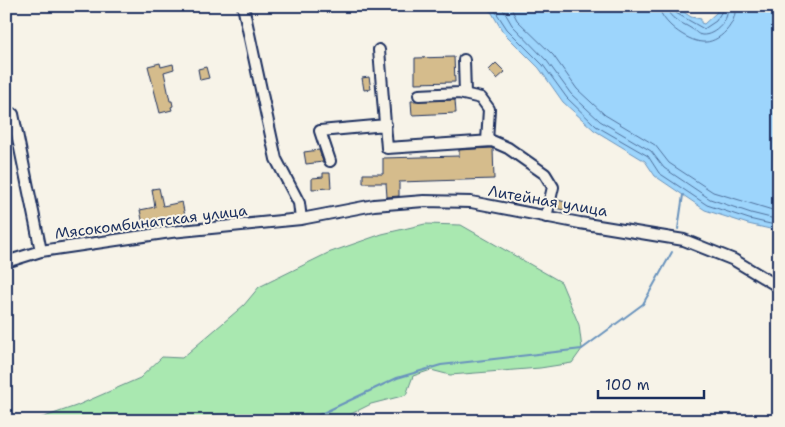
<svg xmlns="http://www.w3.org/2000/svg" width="785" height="427" viewBox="0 0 785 427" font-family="'Shantell Sans',sans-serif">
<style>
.green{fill:#a9e8b0;stroke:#628c87}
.water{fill:#9dd5fc;stroke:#6993bd}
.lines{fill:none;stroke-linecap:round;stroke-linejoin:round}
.shore{stroke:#4f719d;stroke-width:1}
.stream{stroke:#6993bd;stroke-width:2}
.building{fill:#d5bc8c;stroke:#1b2f5e}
.minor-casing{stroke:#1b2f5e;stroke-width:14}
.minor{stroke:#f7f3e8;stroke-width:10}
.labels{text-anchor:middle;stroke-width:4;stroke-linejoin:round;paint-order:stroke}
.street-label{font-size:15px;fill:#1b2f5e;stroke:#f7f3e8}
</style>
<rect width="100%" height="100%" fill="#f7f3e8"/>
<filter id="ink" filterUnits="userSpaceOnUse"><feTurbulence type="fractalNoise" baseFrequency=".02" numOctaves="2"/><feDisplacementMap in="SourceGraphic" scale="10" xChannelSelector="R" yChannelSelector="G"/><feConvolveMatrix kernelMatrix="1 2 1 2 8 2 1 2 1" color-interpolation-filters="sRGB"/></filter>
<g filter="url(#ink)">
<path class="green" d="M425,224L461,225L561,282L579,325L582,349L572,363L540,368L450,375L431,370L413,376L406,395L371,404L337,421H33L76,406L140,378L162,357L182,358L244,305L259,287L328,253L382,234Z"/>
<path class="water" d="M484,6H675L691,17L701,19V23L704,24L717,12L715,6H779V231L748,224L705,210L655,176L645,161L594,130L563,102L539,68L503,32L492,13Z"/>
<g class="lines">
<path class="shore" d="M492,6L507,29L543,65L567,98L596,126L648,156L659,173L707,205L749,219L779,226
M501,6L512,25L547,61L571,94L600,121L651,151L664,168L710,199L751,213L779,220
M510,6L517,20L553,55L577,89L605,115L655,145L669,163L713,192L779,212
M659,6C660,22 687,41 702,42C719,44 738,23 735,6
M667,6C668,20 682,22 692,29C696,31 696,34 702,35C715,36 731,19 727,6
M673,6L676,13L704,29L716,21L722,11L720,6"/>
<path class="stream" d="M678,229L683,195
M306,421L397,378L441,365L582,349L643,304L672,252"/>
</g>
<path class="building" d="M454,57L455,82L415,83V58Z
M160,63L161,67L173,64L174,69L164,72L170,101H172L173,106L171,107L172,110L160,113L148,66Z
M496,63L505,72L497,79L489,70Z
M206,67L209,78L200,80L198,69Z
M369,77L371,89L364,90L362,78Z
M455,100L456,113L412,115L411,101Z
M491,148L493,149L494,179L399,182V196L387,197L386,183H363V174H383V158L459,156V150Z
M319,150L323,162L306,164L304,152Z
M323,173H330L331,188L312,189V178L323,177Z
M159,188L163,206L182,202L185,216L143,224L140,210L155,207L152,189Z
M558,200L569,203L567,211L556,208Z"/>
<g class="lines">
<g class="minor-casing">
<path id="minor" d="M243,6L276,159L299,203L301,219
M379,50L387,148L492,141L508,148L545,174L553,187L546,217
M464,60L465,94
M419,95L459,93L481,98L489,109L487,141
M6,116L13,114L41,251
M330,161L320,131L386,125
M6,262L41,251L171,232L301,219L374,205L424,201L471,202L580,223L684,240L734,260L779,287"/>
</g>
<use href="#minor" class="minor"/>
</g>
</g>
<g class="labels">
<g class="street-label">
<text transform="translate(548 201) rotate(10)" y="5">Литейная улица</text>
<text transform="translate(151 222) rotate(-7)" y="5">Мясокомбинатская улица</text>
</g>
</g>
<rect width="785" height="427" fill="none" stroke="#f7f3e8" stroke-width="25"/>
<rect x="12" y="12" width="760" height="402" fill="none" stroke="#1b2f5e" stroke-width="2" filter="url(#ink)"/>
<path d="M598 390v8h106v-8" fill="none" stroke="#1b2f5e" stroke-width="2.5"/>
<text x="605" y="390" font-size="15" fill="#1b2f5e" stroke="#f7f3e8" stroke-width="4" paint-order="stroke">100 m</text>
</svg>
